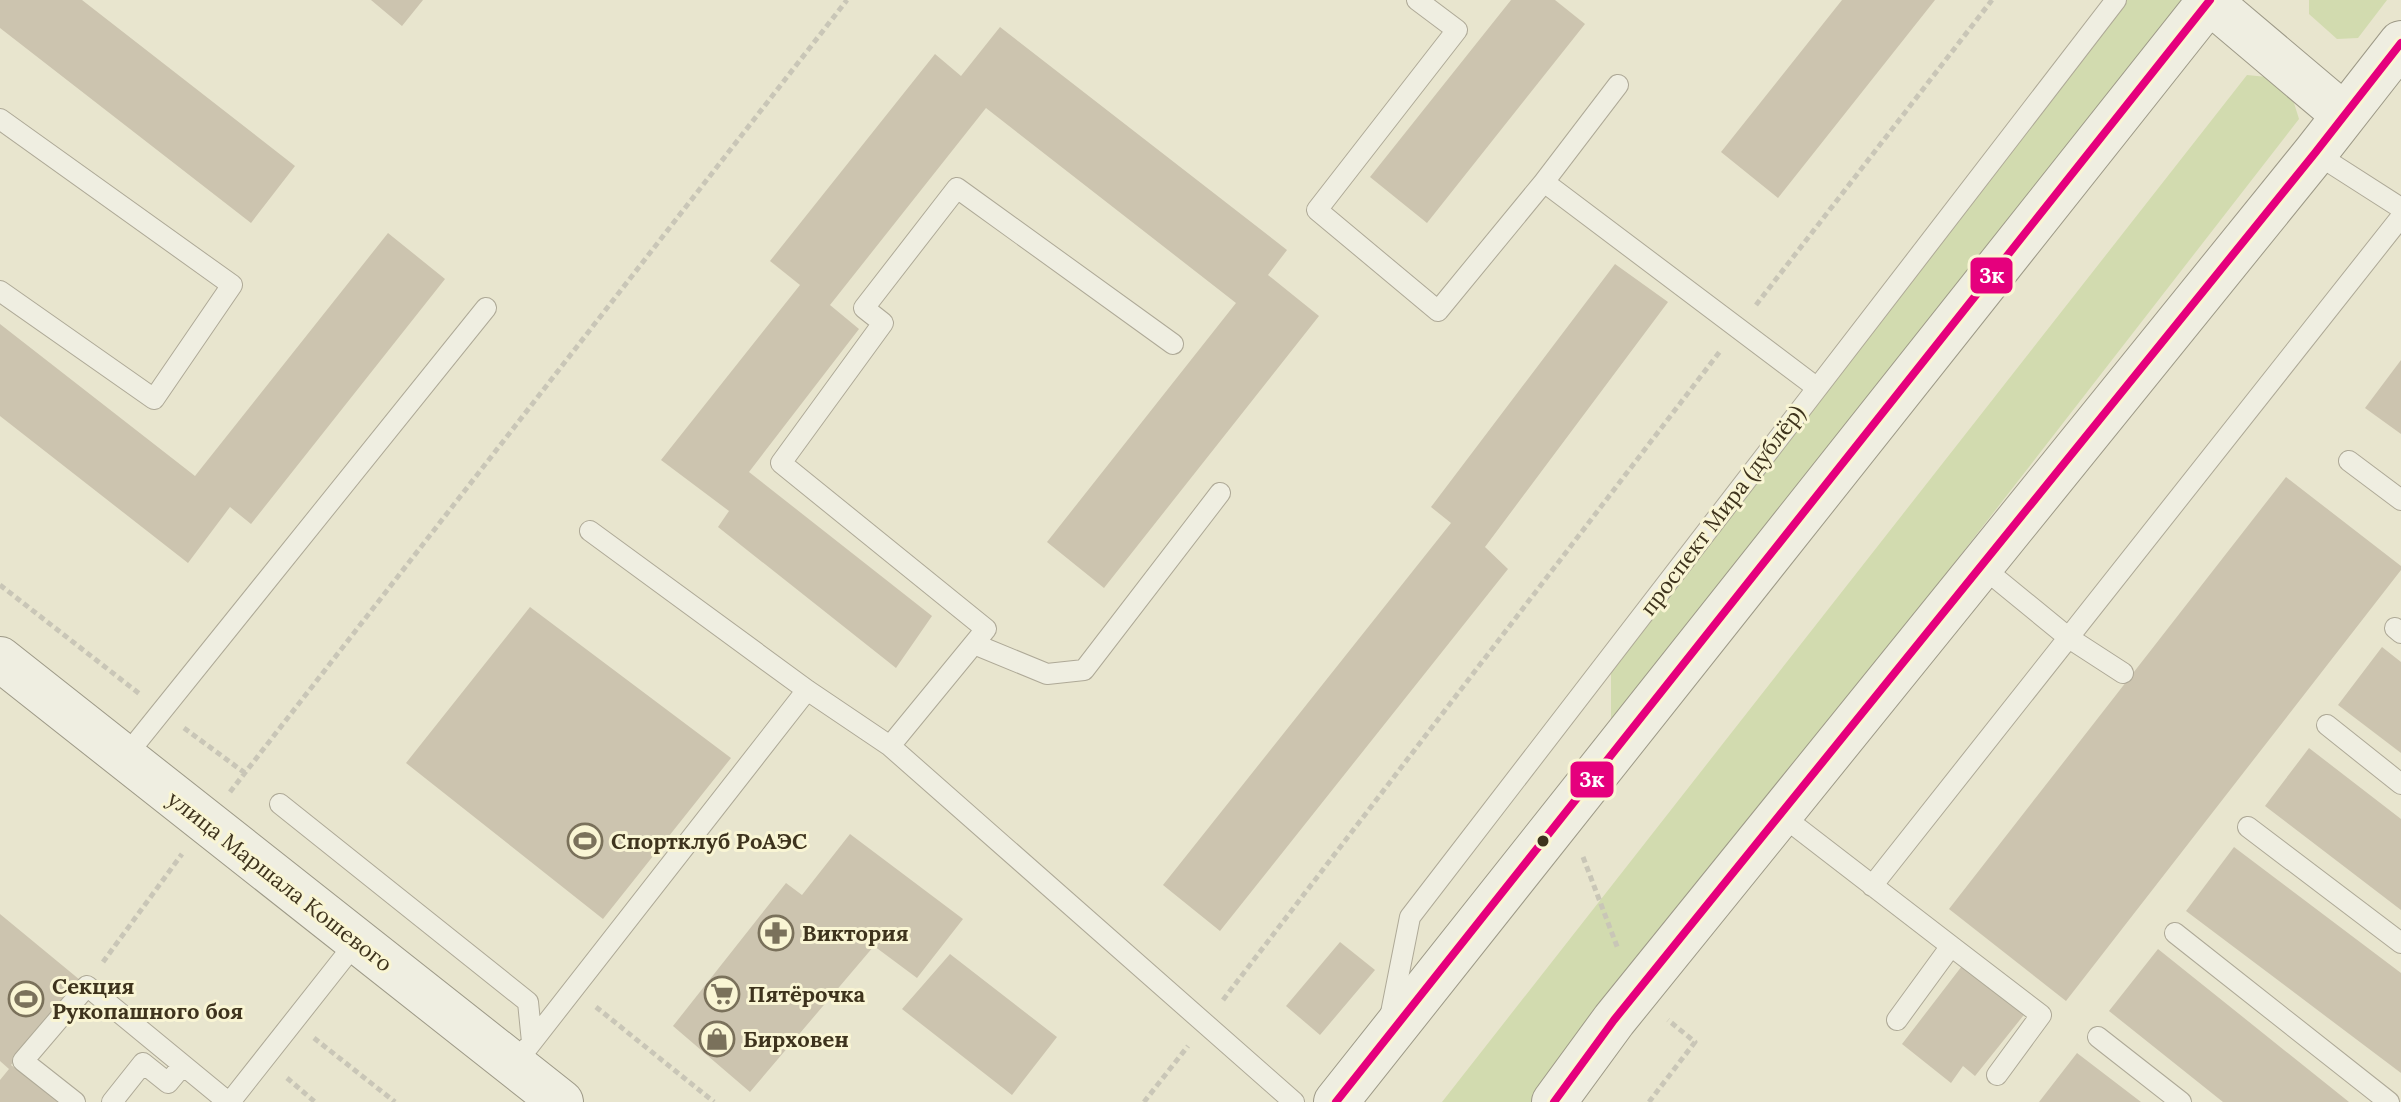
<svg xmlns="http://www.w3.org/2000/svg" width="2401" height="1102" viewBox="0 0 2401 1102" font-family="Lora,serif">
<style>
.green{fill:#d2dbaf}
.building{fill:#ccc4af}
.lines{fill:none;stroke-linecap:round;stroke-linejoin:round}
.lane-casing{stroke:#aea997;stroke-width:22}
.secondary-casing{stroke:#9d9987;stroke-width:46}
.path{stroke:#c9c6b7;stroke-width:5;stroke-dasharray:6 4;stroke-linecap:butt}
.lane{stroke:#efeee1;stroke-width:20}
.secondary{stroke:#efeee1;stroke-width:44}
.bus-1-casing{stroke:#f9f5d4;stroke-width:14}
.bus-1{stroke:#e5007d;stroke-width:8}
.bus-dot{fill:#3e331d;stroke:#f9f5d4;stroke-width:3}
.labels{text-anchor:middle;stroke-width:6;stroke-linejoin:round;paint-order:stroke}
.street-label{font-size:22px;fill:#3e331d;stroke:#f9f5d4}
.poi-label{font-size:22px;font-weight:bold;fill:#3e331d;stroke:#f9f5d4;text-anchor:start}
.line-badge{stroke:#f9f5d4;stroke-width:3}
.badge-label{font-size:22px;text-anchor:middle;font-weight:bold;fill:#fff}
</style>
<rect width="100%" height="100%" fill="#e8e5ce"/>
<path class="green" d="M2123,0H2201L1611,748V666Z
M2309,0H2387L2358,38L2337,39L2309,14Z
M2247,75L2267,77L2294,103L2299,119L1536,1102H1442Z"/>
<path class="building" d="M0,0H82L295,166L251,223L0,28Z
M371,0H423L402,26Z
M1511,0H1555L1585,24L1427,223L1370,177Z
M1842,0H1935L1778,198L1721,152Z
M1000,27L1287,250L1268,275L1319,316L1104,588L1047,542L1236,303L986,108L830,305L859,329L749,472L932,616L896,668L718,527L729,511L661,460L800,285L770,261L935,54L961,76Z
M388,233L445,279L251,524L230,507L188,563L0,416V324L195,476Z
M1615,264L1668,302L1485,547L1508,569L1220,931L1163,885L1451,523L1431,507Z
M2401,360V434L2365,408Z
M2286,477L2401,566V570L2066,1001L1949,909Z
M530,607L731,758L603,919L406,763Z
M2382,647L2401,662V753L2338,705Z
M2309,748L2401,819V910L2265,806Z
M850,834L963,919L917,978L874,946L750,1092L673,1026L786,883L802,895Z
M2234,847L2401,973V1073L2186,911Z
M0,914L80,980L11,1065L60,1102H0V1080L9,1069L0,1061Z
M1340,942L1375,970L1320,1035L1286,1006Z
M2158,949L2349,1102H2223L2109,1011Z
M950,954L1057,1037L1012,1095L902,1009Z
M1965,962L2027,1011L1975,1076L1963,1066L1951,1083L1902,1044Z
M2077,1053L2141,1102H2039Z"/>
<g class="lines">
<g class="lane-casing">
<path id="lane" d="M1417,0L1457,30L1317,210L1438,311L1544,182L1816,387
M0,119L232,285L154,399L0,291
M2315,153L2401,208
M1544,182L1618,85
M2349,461L2401,500
M590,531L807,690L890,746L1294,1102
M1981,566L2069,638L2123,673
M2395,628L2401,633
M974,644L1047,674L1084,670L1220,493
M2327,725L2401,784
M890,746L986,629L781,463L883,323L864,308L957,188L1173,344
M124,758L486,308
M280,804L528,1002L532,1042
M1781,815L1951,946L1897,1020
M2248,827L2401,943
M1872,886L2401,217
M2175,933L2389,1102
M1951,946L2041,1015L1997,1075
M1390,1018L1410,917L2116,0
M2098,1037L2181,1102
M514,1065L807,690
M75,1102L23,1061L87,986L228,1102
M112,1102L143,1063L168,1083L183,1065
M230,1102L357,941"/>
</g>
<g class="secondary-casing">
<path id="secondary" d="M2209,1L2344,115
M0,659L561,1102
M1336,1102L2210,0
M1554,1102L1614,1020L2315,153L2401,43"/>
</g>
<path class="path" d="M1756,305L1992,0
M0,585L141,695
M184,728L245,773
M230,792L847,0
M1583,857L1618,949
M103,962L182,854
M1223,1000L1721,350
M596,1007L714,1102
M314,1038L395,1102
M287,1078L315,1102
M1144,1102L1188,1046
M1649,1102L1695,1042L1668,1020"/>
<use href="#lane" class="lane"/>
<use href="#secondary" class="secondary"/>
<g class="bus-1-casing">
<path id="bus-1" d="M1336,1102L2210,0
M1554,1102L1614,1020L2315,153L2401,43"/>
</g>
<use href="#bus-1" class="bus-1"/>
</g>
<defs>
<g id="stadium-ring" transform="scale(1.8)"><circle r="9.5" fill="#f9f5d4" stroke="#7a715b" stroke-width="1.5"/><path d="M0-5a6.5 5 0 1 0 0 10a6.5 5 0 1 0 0-10ZM-3.5-1.8h7v3.6h-7Z" fill="#7a715b"/></g>
<g id="pharmacy-ring" transform="scale(1.8)"><circle r="9.5" fill="#f9f5d4" stroke="#7a715b" stroke-width="1.5"/><path d="M-2-6h4v4h4v4h-4v4h-4v-4h-4v-4h4Z" fill="#7a715b"/></g>
<g id="supermarket-ring" transform="scale(1.8)"><circle r="9.5" fill="#f9f5d4" stroke="#7a715b" stroke-width="1.5"/><path d="M-6-5.5h2.5l.6 2H6L4.5 2H-2.5L-4.4-4H-6ZM-1.5 3.2a1.3 1.3 0 1 0 .1 0ZM3 3.2a1.3 1.3 0 1 0 .1 0Z" fill="#7a715b"/></g>
<g id="shop-ring" transform="scale(1.8)"><circle r="9.5" fill="#f9f5d4" stroke="#7a715b" stroke-width="1.5"/><path d="M-5-2.5h2.3a2.7 3.5 0 0 1 5.4 0H5L5.5 6h-11ZM-1.5-2.5h3a1.5 2.3 0 0 0-3 0Z" fill="#7a715b"/></g>
</defs>
<g fill-rule="evenodd">
<use href="#stadium-ring" x="585" y="841"/>
<use href="#pharmacy-ring" x="776" y="933"/>
<use href="#supermarket-ring" x="722" y="994"/>
<use href="#stadium-ring" x="26" y="999"/>
<use href="#shop-ring" x="717" y="1039"/>
</g>
<circle class="bus-dot" cx="1543" cy="841" r="7"/>
<g class="labels">
<g class="street-label">
<text transform="translate(1722 510) rotate(-53)" y="8">проспект Мира (дублёр)</text>
<text transform="translate(280 881) rotate(38)" y="8">улица Маршала Кошевого</text>
</g>
<g class="poi-label">
<text x="611" y="849">Спортклуб РоАЭС</text>
<text x="802" y="941">Виктория</text>
<text x="52" y="994">Секция<tspan x="52" dy="25">Рукопашного боя</tspan></text>
<text x="748" y="1002">Пятёрочка</text>
<text x="743" y="1047">Бирховен</text>
</g>
</g>
<g class="line-badge">
<rect x="1969" y="256" width="45" height="39" rx="8" fill="#e5007d"/>
<rect x="1569" y="760" width="46" height="39" rx="8" fill="#e5007d"/>
</g>
<g class="badge-label">
<text x="1992" y="283">3к</text>
<text x="1592" y="787">3к</text>
</g>
</svg>
